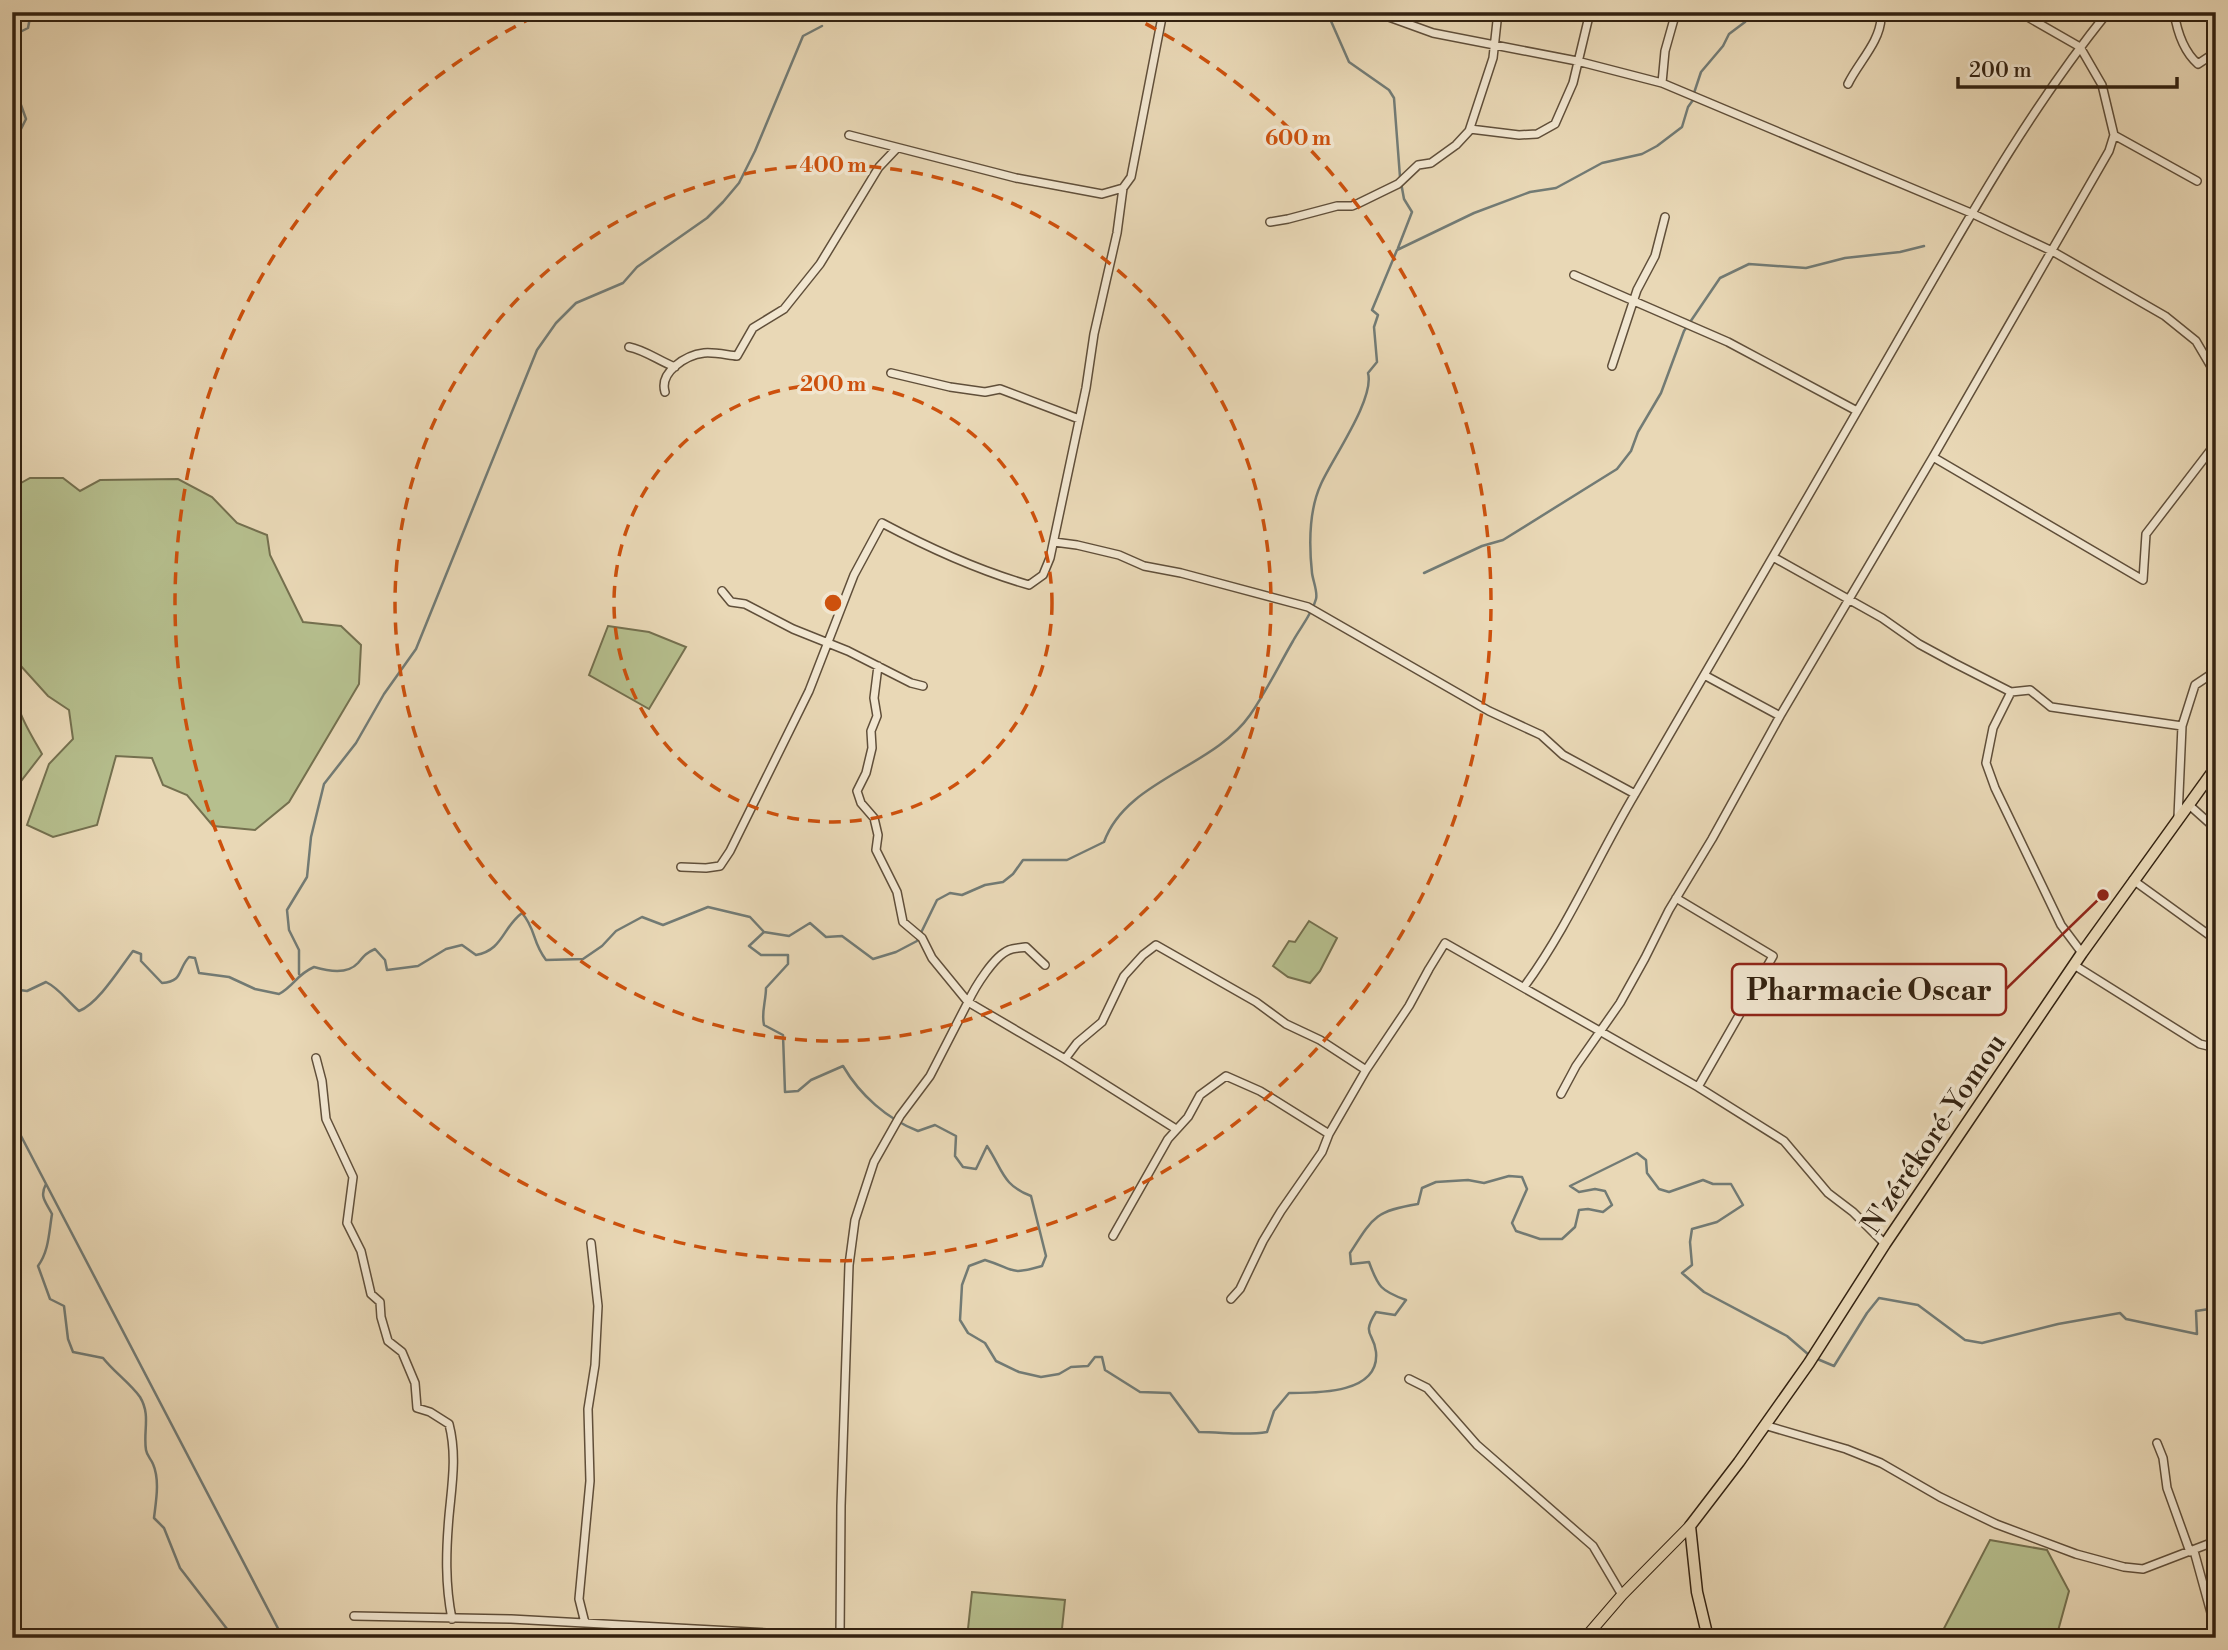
<svg xmlns="http://www.w3.org/2000/svg" width="2228" height="1650" viewBox="0 0 2228 1650" font-family="'Libre Bodoni',serif">
<style>
.green{fill:#b6bf8e;stroke:#74704f;stroke-width:2}
.lines{fill:none;stroke-linecap:round;stroke-linejoin:round}
.stream{stroke:#727b75;stroke-width:2.5}
.minor-casing{stroke:#604f3a;stroke-width:10}
.major-casing{stroke:#322110;stroke-width:12}
.highway-casing{stroke:#322110;stroke-width:13}
.minor{stroke:#f1e6d0;stroke-width:7}
.major{stroke:#e9d8b6;stroke-width:10}
.highway{stroke:#e9d8b6;stroke-width:10}
.ring{fill:none;stroke:#cd510d;stroke-width:3.5;stroke-dasharray:12 9}
.labels{text-anchor:middle;stroke-width:7;stroke-linejoin:round;paint-order:stroke}
.street-label{font-size:28px;fill:#322110;stroke:#f1e6d0}
.centre{fill:#cd510d;stroke:#f1e6d0;stroke-width:3.5}
.ring-label{font-size:21px;text-anchor:middle;font-weight:bold;fill:#cd510d;stroke:#f1e6d0;stroke-width:7;stroke-linejoin:round;paint-order:stroke}
.leader{fill:none;stroke:#8f2418;stroke-width:2.5}
.callout-dot{fill:#8f2418;stroke:#f1e6d0;stroke-width:2.5}
.callout{fill:#f1e6d0;stroke:#8f2418;stroke-width:2.5}
.callout-label{font-size:30px;text-anchor:middle;font-weight:bold;fill:#322110}
</style>
<rect width="100%" height="100%" fill="#e9d8b6"/>
<filter id="stains"><feTurbulence type="fractalNoise" baseFrequency=".00286" numOctaves="4"/><feColorMatrix values="0 0 0 0 .2 0 0 0 0 .09 0 0 0 0 .02 0 0 0 .5 -.17"/></filter>
<radialGradient id="worn" r=".72"><stop offset=".6" stop-color="#630" stop-opacity="0"/><stop offset="1" stop-color="#630" stop-opacity=".3"/></radialGradient>
<path class="green" d="M30,478H63L80,491L100,480L178,479L212,497L237,523L267,535L270,555L303,622L341,626L361,645L359,684L289,802L255,830L213,826L187,795L163,785L152,758L116,756L97,825L53,837L27,825L49,764L73,739L69,710L48,696L20,665C8,702 24,722 42,754L18,785H12V488Z
M608,626L649,632L686,647L649,709L589,675Z
M1309,921L1337,938L1320,971L1310,983L1288,977L1273,966L1289,941L1295,942Z
M1990,1540L2047,1550L2069,1591L2056,1638H1939Z
M972,1592L1065,1600L1061,1638H967Z"/>
<g class="lines">
<path class="stream" d="M811,12V14
M1327,12L1349,62L1389,90L1394,98L1400,177L1404,199L1412,212L1398,248
M12,36L28,28L31,12
M1694,93L1701,72L1723,46L1729,34L1745,22L1752,12
M12,103L21,105L26,119L16,139L12,142
M1424,573L1482,546L1503,540L1617,469L1631,451L1638,432L1661,393L1684,331L1720,278L1749,264L1806,268L1845,258L1900,252L1924,246
M764,932L749,946L761,955H788V964L766,988C766,1001 761,1013 764,1025L783,1035L785,1092L798,1091L811,1080L843,1066C860,1095 887,1119 918,1131L935,1125L956,1136L955,1156L963,1167L976,1169L987,1146C1003,1170 1002,1185 1031,1196L1046,1256L1042,1266C1008,1276 1015,1269 985,1260L969,1266L962,1285L960,1320L968,1333L985,1343L996,1361L1019,1372L1041,1377L1059,1374L1071,1367L1088,1366L1095,1357H1102L1105,1370L1140,1392L1170,1393L1199,1432C1223,1432 1244,1436 1267,1432L1274,1411L1289,1393C1317,1393 1380,1394 1376,1352C1374,1332 1361,1336 1376,1312L1395,1315L1406,1300C1381,1291 1378,1287 1369,1262L1351,1264L1350,1253C1373,1217 1375,1211 1418,1204L1422,1188L1436,1182L1468,1180L1484,1183L1509,1176L1522,1177L1527,1189L1512,1223L1516,1231L1540,1239H1562L1575,1227L1579,1210L1588,1209L1603,1212L1612,1205L1605,1191L1595,1189L1579,1192L1570,1186L1637,1153L1646,1160L1647,1173L1659,1189L1669,1192L1703,1180L1713,1184H1731L1743,1205L1717,1222L1692,1229L1690,1242L1692,1265L1682,1273L1704,1292L1787,1336L1809,1355
M299,974V950L289,930L287,910L307,877L311,837L324,784L356,743L384,694L416,649L537,350L556,323L576,303L623,283L637,267L707,218L723,202L739,183L755,151L803,36L822,26
M12,989L27,991L46,982C60,989 67,1001 79,1011C98,1004 120,968 133,951L141,954V961L162,983C184,981 177,970 189,957L195,958L199,973L229,977L255,989L279,994C295,985 296,975 314,967C328,971 347,975 358,963C364,956 366,953 375,949L385,960L387,970L418,966L446,949L462,945L476,955C503,950 502,928 522,913C536,929 532,942 546,960L583,959L602,946L616,931L642,917L663,925L708,907L750,917L764,932L789,936L810,923L826,937L842,936L873,959L896,952L917,941L937,900L950,893L962,895L985,885L1003,882L1013,874L1023,860H1067L1104,842C1126,780 1213,768 1250,715C1266,692 1279,665 1293,641C1300,628 1312,614 1316,599C1318,592 1313,581 1312,573C1309,545 1309,510 1321,484C1332,459 1375,399 1368,373L1377,362L1374,327L1378,315L1372,310L1397,250L1474,213L1530,192L1556,188L1602,163L1642,154L1657,146L1682,127L1688,107L1693,100
M12,1136L20,1134L283,1638
M46,1184C39,1197 46,1202 52,1214C49,1232 49,1251 38,1266L50,1299L64,1306L68,1339L73,1352L103,1358C114,1372 130,1383 140,1397C151,1415 143,1431 146,1450C147,1456 151,1459 153,1464C160,1480 156,1501 154,1518L164,1528L180,1568L234,1638
M1815,1358L1834,1366L1867,1313L1879,1298L1918,1305L1965,1340L1982,1343L2058,1324L2120,1313L2126,1319L2197,1334L2196,1311L2216,1308"/>
<g class="minor-casing">
<path id="minor" d="M1375,12L1433,33L1577,61L1662,83L1971,213L2052,251L2165,316L2196,341L2216,375
M2174,12C2177,31 2183,51 2198,64L2216,52
M1662,83L1665,51L1676,12
M1848,84C1858,63 1880,42 1881,18L1889,12
M1470,129L1519,135L1537,134L1555,124L1573,83L1590,12
M849,135L1016,178L1102,194L1123,188
M2114,135L2197,181
M1270,222L1288,219L1337,206H1352L1359,203L1398,184L1418,165L1431,163L1456,145L1469,131L1493,58L1498,12
M1574,275L1728,342L1857,411
M629,347C645,350 659,361 675,367
M1612,366L1637,290L1655,256L1665,217
M891,373L950,387L985,392L1000,389L1079,419
M665,392C659,372 686,355 704,353C714,352 727,355 737,356L753,328L784,309L820,264L879,167L897,148
M1933,457L2143,580L2146,534L2216,443
M1054,542L1077,545L1119,555L1144,566L1181,573L1308,607L1489,711L1541,735L1563,755L1635,794
M1773,557L1882,618L1919,644L1954,663L2011,692L2030,690L2051,707L2182,726
M722,591L731,602L745,604L793,629L848,651L911,683L923,686
M878,666L874,698L877,716L871,731L872,748L866,773L857,791L861,803L874,818L878,835L876,850L897,892L903,922L922,938L932,958L968,1002C975,987 994,956 1009,950C1014,948 1021,948 1026,947L1045,965
M1706,676L1780,716
M2011,692L1993,728L1986,763L1995,788L2061,925L2082,953
M2188,804L2216,829
M2178,817L2182,726L2195,685L2216,671
M681,867L706,868L720,866L730,851L809,691L854,575L882,523C929,548 977,570 1029,585L1043,575L1050,558L1086,388L1094,334L1117,233L1123,188L1131,177L1163,12
M2133,880L2216,940
M1676,898L1773,956L1698,1087
M2074,965L2200,1044L2216,1048
M1524,987C1568,927 1597,858 1635,794C1723,645 1809,494 1896,344C1961,232 2026,113 2108,12
M316,1058L322,1081L326,1119L353,1177L347,1223L361,1251L371,1294L380,1302L381,1317L388,1341L402,1352L415,1383L417,1408L430,1412L449,1424C457,1455 452,1484 449,1516C446,1551 445,1584 452,1619
M1065,1059L1077,1043L1102,1022L1124,976L1143,955L1156,945L1256,1002L1286,1024L1320,1040L1366,1070
M1561,1094L1576,1066L1620,1003L1645,958L1669,910L1712,839L1780,716L1933,457L2109,151L2114,135L2102,85L2080,47L2019,12
M1113,1236L1168,1139L1188,1117L1200,1095L1226,1076L1260,1091L1329,1134
M1231,1299L1240,1289L1263,1241L1281,1211L1322,1152L1329,1134L1366,1070L1409,1006L1429,969L1445,943L1698,1087L1784,1141L1828,1193L1853,1212L1885,1244
M1409,1379L1427,1388L1477,1445L1593,1546L1622,1595
M1764,1425L1846,1449L1881,1463L1940,1497L1996,1524L2076,1554L2124,1567L2143,1569L2216,1541
M2157,1443L2163,1458L2167,1488L2190,1552
M2194,1551L2216,1631
M354,1616L511,1619L840,1637
M585,1623L579,1599L590,1481L588,1409L595,1365L598,1306L591,1243
M840,1638L841,1506L849,1265L855,1220L874,1162L900,1116L930,1076L968,1002L1065,1059L1176,1129"/>
</g>
<g class="major-casing">
<path id="major" d="M1585,1638L1622,1595L1690,1526"/>
</g>
<g class="highway-casing">
<path id="highway" d="M1708,1638L1697,1592L1690,1526L1739,1462L1809,1363L1885,1244L2082,953L2216,767"/>
</g>
<use href="#minor" class="minor"/>
<use href="#major" class="major"/>
<use href="#highway" class="highway"/>
</g>
<g class="ring">
<circle cx="833" cy="603" r="219"/>
<circle cx="833" cy="603" r="438"/>
<path d="M1127 14A658 658 0 1 1 539 14"/>
</g>
<g class="labels">
<g class="street-label">
<text transform="translate(1933 1133) rotate(-56)" y="10">N'zérékoré-Yomou</text>
</g>
</g>
<circle cx="833" cy="603" r="10" class="centre"/>
<g class="ring-label">
<text x="1298" y="145">600 m</text>
<text x="833" y="172">400 m</text>
<text x="833" y="391">200 m</text>
</g>
<path class="leader" d="M2103 895L2006 989"/>
<circle class="callout-dot" cx="2103" cy="895" r="7"/>
<rect class="callout" x="1732" y="964" width="274" height="51" rx="7"/>
<g class="callout-label">
<text x="1869" y="1000">Pharmacie Oscar</text>
</g>
<rect width="2228" height="1650" fill="none" stroke="#e9d8b6" stroke-width="42"/>
<rect x="14" y="14" width="2200" height="1622" fill="none" stroke="#322110" stroke-width="3.5"/>
<rect x="21" y="21" width="2186" height="1608" fill="none" stroke="#322110" stroke-width="2"/>
<path d="M1958 77v10h219v-10" fill="none" stroke="#322110" stroke-width="3.5"/>
<text x="1969" y="77" font-size="21" fill="#322110" stroke="#f1e6d0" stroke-width="5" paint-order="stroke">200 m</text>
<rect width="100%" height="100%" filter="url(#stains)"/>
<rect width="100%" height="100%" fill="url(#worn)"/>
</svg>
